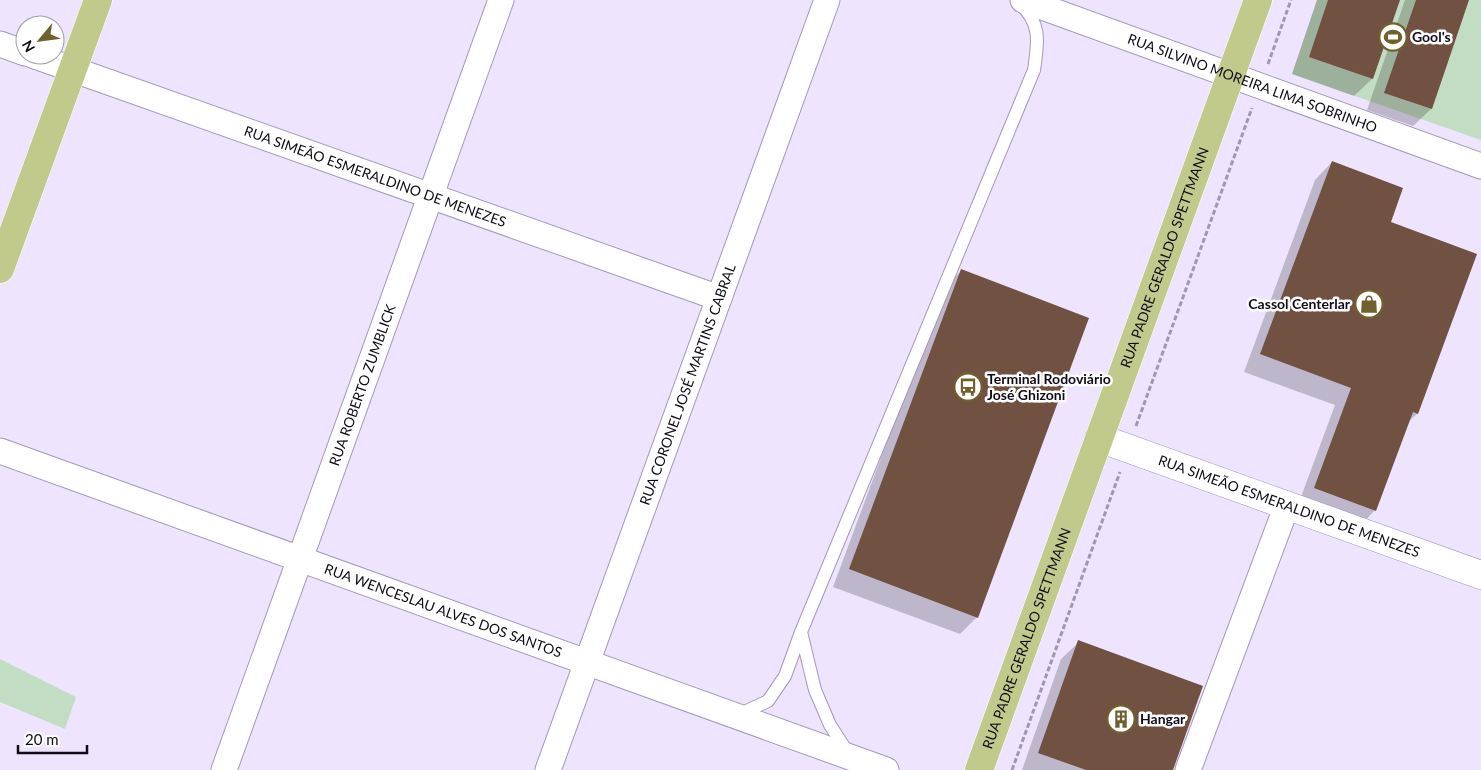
<svg xmlns="http://www.w3.org/2000/svg" width="1481" height="770" viewBox="0 0 1481 770" font-family="Lato,sans-serif">
<style>
.green{fill:#c3ddc4}
.shadow{fill:#0003}
.building{fill:#715242}
.lines{fill:none;stroke-linecap:round;stroke-linejoin:round}
.service-casing{stroke:#a498b7;stroke-width:14}
.minor-casing{stroke:#a498b7;stroke-width:27}
.tertiary-casing{stroke:#a498b7;stroke-width:29}
.primary-casing{stroke:#fff;stroke-width:29}
.path{stroke:#a098ac;stroke-width:3;stroke-dasharray:5 2.5;stroke-linecap:butt}
.service{stroke:#fff;stroke-width:12}
.minor{stroke:#fff;stroke-width:25}
.tertiary{stroke:#fff;stroke-width:28}
.primary{stroke:#c1ca8b;stroke-width:28}
.labels{text-anchor:middle;stroke-width:5;stroke-linejoin:round;paint-order:stroke}
.poi-label{font-size:14px;font-weight:bold;fill:#100b16;stroke:#fff;text-anchor:start}
.street-label{font-size:14px;fill:#100b16;stroke:#fff}
</style>
<rect width="100%" height="100%" fill="#eee4fe"/>
<path class="green" d="M1317,0H1481V140L1292,74Z
M0,659L76,697L65,729L0,702Z"/>
<path class="shadow" d="M1317,0H1399L1372,79L1354,96L1292,74Z
M1405,0H1468L1431,109L1413,126L1367,110Z
M1332,162L1389,222L1417,414L1407,423L1375,510L1358,528L1298,505L1335,405L1244,372L1315,180Z
M961,271L977,617L960,634L833,587L944,288Z
M1079,642L1172,770H1022L1061,659Z"/>
<path class="building" d="M1328,0H1400L1373,79L1309,57Z
M1416,0H1469L1432,109L1384,93Z
M1332,161L1403,188L1391,222L1477,254L1418,414L1413,412L1376,511L1314,488L1351,388L1260,354Z
M961,269L1089,318L978,618L849,569Z
M1078,640L1203,686L1173,770H1086L1038,753Z"/>
<g class="lines">
<g class="service-casing">
<path id="service" d="M738,715L768,701L785,676L801,632
M848,753L830,725L815,690L801,632L1034,70C1038,43 1042,23 1019,3"/>
</g>
<g class="minor-casing">
<g id="minor">
<path id="s1" d="M1023,0L1481,166"/>
<path d="M0,44L25,53"/>
<path id="s2" d="M32,55L719,298"/>
<path id="s3" d="M0,451L886,770"/>
<path id="s4" d="M224,770L501,0"/>
<path id="s5" d="M548,770L827,0"/>
<path d="M1188,770L1287,505"/>
</g>
</g>
<g class="tertiary-casing">
<g id="tertiary">
<path id="s6" d="M1099,438L1481,575"/>
</g>
</g>
<g class="primary-casing">
<g id="primary">
<path d="M0,269L98,0"/>
<path id="s7" d="M979,770L1258,0"/>
</g>
</g>
<path class="path" d="M1268,64L1291,0
M1136,426L1252,108
M1012,770L1120,472"/>
<use href="#service" class="service"/>
<use href="#minor" class="minor"/>
<use href="#tertiary" class="tertiary"/>
<use href="#primary" class="primary"/>
</g>
<defs>
<g id="stadium-ring" transform="scale(1.4375)"><circle r="9.5" fill="#fff" stroke="#6f612e" stroke-width="1.5"/><path d="M0-5a6.5 5 0 1 0 0 10a6.5 5 0 1 0 0-10ZM-3.5-1.8h7v3.6h-7Z" fill="#6f612e"/></g>
<g id="shop-ring" transform="scale(1.4375)"><circle r="9.5" fill="#fff" stroke="#6f612e" stroke-width="1.5"/><path d="M-5-2.5h2.3a2.7 3.5 0 0 1 5.4 0H5L5.5 6h-11ZM-1.5-2.5h3a1.5 2.3 0 0 0-3 0Z" fill="#6f612e"/></g>
<g id="bus-ring" transform="scale(1.4375)"><circle r="9.5" fill="#fff" stroke="#6f612e" stroke-width="1.5"/><path d="M-5-6H5V4H4V6H2V4H-2V6H-4V4H-5ZM-3.5-4V0h7V-4ZM-3.5 1.2v1.5H-2V1.2ZM2 1.2v1.5H3.5V1.2Z" fill="#6f612e"/></g>
<g id="building-ring" transform="scale(1.4375)"><circle r="9.5" fill="#fff" stroke="#6f612e" stroke-width="1.5"/><path d="M-4-6H4V6H1V3H-1V6H-4ZM-2.5-4.3h1.7v1.8h-1.7ZM.8-4.3h1.7v1.8H.8ZM-2.5-1h1.7V.8h-1.7ZM.8-1h1.7V.8H.8Z" fill="#6f612e"/></g>
</defs>
<g fill-rule="evenodd">
<use href="#stadium-ring" x="1393" y="37"/>
<use href="#shop-ring" x="1369" y="304"/>
<use href="#bus-ring" x="968" y="387"/>
<use href="#building-ring" x="1121" y="719"/>
</g>
<g class="labels">
<g class="poi-label">
<text x="1412" y="42">Gool's</text>
<text x="1350" y="309" text-anchor="end">Cassol Centerlar</text>
<text x="987" y="384">Terminal Rodoviário<tspan x="987" dy="16">José Ghizoni</tspan></text>
<text x="1140" y="724">Hangar</text>
</g>
<g class="street-label">
<text dy="5" stroke="none"><textPath href="#s1" startOffset="244">RUA SILVINO MOREIRA LIMA SOBRINHO</textPath></text>
<text dy="5" stroke="none"><textPath href="#s2" startOffset="364">RUA SIMEÃO ESMERALDINO DE MENEZES</textPath></text>
<text dy="5" stroke="none"><textPath href="#s7" startOffset="545">RUA PADRE GERALDO SPETTMANN</textPath></text>
<text dy="5" stroke="none"><textPath href="#s4" startOffset="409">RUA ROBERTO ZUMBLICK</textPath></text>
<text dy="5" stroke="none"><textPath href="#s5" startOffset="410">RUA CORONEL JOSÉ MARTINS CABRAL</textPath></text>
<text dy="5" stroke="none"><textPath href="#s6" startOffset="202">RUA SIMEÃO ESMERALDINO DE MENEZES</textPath></text>
<text dy="5" stroke="none"><textPath href="#s3" startOffset="471">RUA WENCESLAU ALVES DOS SANTOS</textPath></text>
<text dy="5" stroke="none"><textPath href="#s7" startOffset="140">RUA PADRE GERALDO SPETTMANN</textPath></text>
</g>
</g>
<g transform="translate(40 40) rotate(241)"><circle r="24" fill="#ffffff" stroke="#9f9da2"/>
<path d="M0-4L9 19L0 12L-9 19Z" fill="#6f612e"/>
<text y="-8" font-size="14" font-weight="bold" text-anchor="middle" fill="#100b16">N</text>
</g>
<path d="M18 745v8h69v-8" fill="none" stroke="#100b16" stroke-width="2.5"/>
<text x="25" y="745" font-size="15" fill="#100b16" stroke="#ffffff" stroke-width="4" paint-order="stroke">20 m</text>
</svg>
